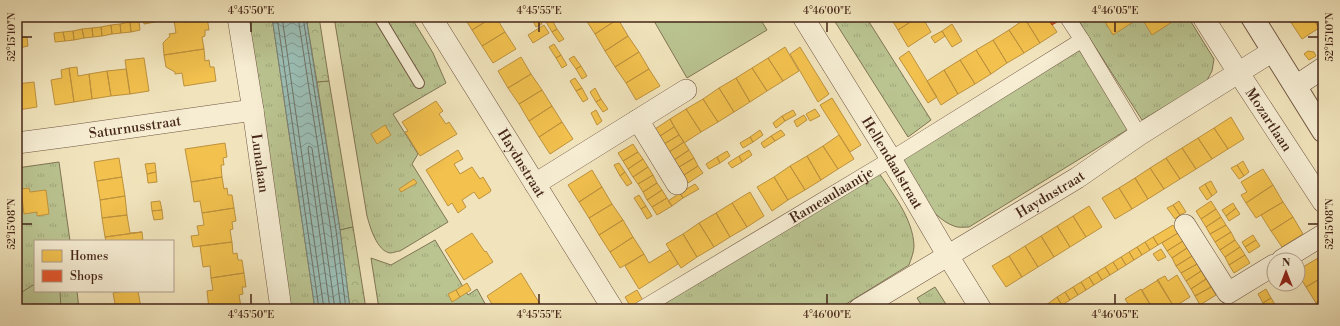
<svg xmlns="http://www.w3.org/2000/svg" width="1340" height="326" viewBox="0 0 1340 326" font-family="'Libre Bodoni',serif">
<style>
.grass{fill:url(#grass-tufts);stroke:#807555}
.forest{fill:url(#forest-crowns);stroke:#807555}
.green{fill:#bac491;stroke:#807555}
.water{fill:url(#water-waves);stroke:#798177}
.homes{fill:#f2c14e;stroke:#be923e}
.shops{fill:#e4572e;stroke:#b44828}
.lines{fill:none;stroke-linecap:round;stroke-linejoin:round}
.shore{stroke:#707267;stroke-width:1}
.service-casing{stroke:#705642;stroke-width:12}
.pedestrian-casing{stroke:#705642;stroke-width:16}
.minor-casing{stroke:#705642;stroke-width:22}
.tertiary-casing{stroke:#705642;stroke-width:24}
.service{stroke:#f6edd3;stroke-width:10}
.pedestrian{stroke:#f6edd3;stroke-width:15}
.minor{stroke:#f6edd3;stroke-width:21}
.tertiary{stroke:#f6edd3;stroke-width:22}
.ticks{fill:none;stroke:#452619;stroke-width:1.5}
.labels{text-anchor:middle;stroke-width:4;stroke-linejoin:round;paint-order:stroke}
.street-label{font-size:14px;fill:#452619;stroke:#f6edd3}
.neatline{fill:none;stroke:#452619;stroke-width:1.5}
.ticks-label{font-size:10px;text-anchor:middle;fill:#452619}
</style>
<defs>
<pattern id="grass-tufts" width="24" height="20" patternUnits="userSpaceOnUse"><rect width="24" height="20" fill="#bac491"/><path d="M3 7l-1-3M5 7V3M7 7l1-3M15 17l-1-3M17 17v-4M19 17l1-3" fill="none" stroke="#a1a87c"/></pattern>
<pattern id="forest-crowns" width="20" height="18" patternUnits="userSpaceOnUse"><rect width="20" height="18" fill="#bac491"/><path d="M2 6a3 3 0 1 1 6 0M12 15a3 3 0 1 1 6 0" fill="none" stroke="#a1a87c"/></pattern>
<pattern id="water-waves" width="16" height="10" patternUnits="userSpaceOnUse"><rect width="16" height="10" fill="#9bbeb5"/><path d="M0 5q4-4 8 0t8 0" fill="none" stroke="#809a92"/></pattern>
</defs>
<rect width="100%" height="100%" fill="#f1e4bc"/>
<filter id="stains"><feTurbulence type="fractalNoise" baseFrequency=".005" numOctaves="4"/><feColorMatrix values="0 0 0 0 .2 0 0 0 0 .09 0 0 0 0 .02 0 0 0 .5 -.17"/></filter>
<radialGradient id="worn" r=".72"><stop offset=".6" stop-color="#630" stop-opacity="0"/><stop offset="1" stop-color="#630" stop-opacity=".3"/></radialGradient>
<path class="grass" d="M247,17H272L315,309H288Z
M334,17H411L433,53L446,83L393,114L418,154L412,164L448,222L400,251C397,251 393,253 390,253C377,251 370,227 367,216Z
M832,17H866L931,120L908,137Z
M1076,17H1188L1214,59L1212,71L1206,82L1142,120Z
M1076,45L1130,128L969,227C964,227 958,228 954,226C930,218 910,179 897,159Z
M329,81L353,227L340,230L317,82Z
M59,162L70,241H35V291H77L79,309H17V168Z
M877,170C892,193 913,218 914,246C914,252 911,259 909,265L838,309H656Z
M435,240L468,295L477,289L488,309H379L371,258L391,265Z
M935,287L949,309H924L917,298Z"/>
<path class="forest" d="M306,17H319L329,81L317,82Z
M353,227L366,309H350L340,230Z"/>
<path class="green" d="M660,17H759L767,30L687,78L654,21Z
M35,284V291H60L61,309H17V295Z"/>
<path class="water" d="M272,17H306L340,230L350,309H315Z"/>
<path class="homes" d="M143,17H154L155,22L144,24Z
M173,17H198L174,20Z
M198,17H207L209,30H205V36L202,37L204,49L164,55L163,43L170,36L169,34L176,33L174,20Z
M464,17H493L472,30Z
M493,17H496L505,32L482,46L472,30Z
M531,17H537L542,24L536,27Z
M584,17H617L618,19L595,34Z
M890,17H918L898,30Z
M918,17H922L931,32L908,47L898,30Z
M1029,17H1047L1057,32L1040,43L1025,19Z
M1102,17H1130L1133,22L1113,35Z
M1141,17H1169L1172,22L1152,35Z
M1290,17H1312L1319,28L1302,39L1288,18Z
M1312,17H1323V25L1319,28Z
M551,18L557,29L552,32L546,22Z
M618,19L628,36L605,51L595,34Z
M1025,19L1040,43L1024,53L1009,30Z
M139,21L140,30L131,32L130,22Z
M130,22L131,32L121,33L120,24Z
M120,24L121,33L112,34L111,25Z
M952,24L962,41L952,47L942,31Z
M111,25L112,34L102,36L101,27Z
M544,25L549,33L533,43L528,35Z
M101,27L102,36L93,37L92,28Z
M92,28L93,37L84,38L82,29Z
M82,29L84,38L74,40L73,31Z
M557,29L564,39L559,42L552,32Z
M1009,30L1024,53L1007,63L993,40Z
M73,31L74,40L65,41L63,32Z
M942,31L945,36L935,43L931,37Z
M63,32L65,41L55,42L54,33Z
M505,32L516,49L493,63L482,46Z
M628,36L639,52L615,67L605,51Z
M27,37L28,46L19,48L18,38Z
M993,40L1007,63L991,74L976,50Z
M554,44L561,55L556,58L549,47Z
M785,47L799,71L783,81L768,58Z
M800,47L829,94L818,102L790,54Z
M204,49L205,61L209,60L210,67H214L216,81L184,86L182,73L175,74V72L166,67L164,55Z
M976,50L991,74L975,84L960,60Z
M909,51L937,97L928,103L899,58Z
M1308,51L1314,52L1316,56L1309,60L1304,54Z
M639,52L649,69L626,83L615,67Z
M561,55L567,65L562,68L556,58Z
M574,56L581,66L576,69L569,59Z
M521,57L531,74L508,88L498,71Z
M144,58L149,91L130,94L125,60Z
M768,58L783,81L767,91L752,68Z
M960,60L975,84L958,94L944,70Z
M581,66L587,76L582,79L576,69Z
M77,67L78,76L89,74L92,99L74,102L69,68Z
M69,68L74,102L55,105L51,80L62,78L61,70Z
M752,68L767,91L750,102L736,78Z
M126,69L130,94L111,96L107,71Z
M649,69L660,86L636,100L626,83Z
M944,70L958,94L941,105L927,81Z
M107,71L111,96L92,99L89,74Z
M531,74L542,90L519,104L508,88Z
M575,78L582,88L576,91L570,81Z
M736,78L750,102L734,112L719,88Z
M34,82L37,107L18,110L17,84Z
M582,88L588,99L583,102L576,91Z
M595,88L601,99L596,102L590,92Z
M719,88L734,112L718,122L703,99Z
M542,90L552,106L529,121L519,104Z
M832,98L861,145L850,152L820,105Z
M601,99L608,109L603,112L596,102Z
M703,99L718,122L701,132L686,109Z
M436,101L443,111L439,114L446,124L449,122L457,134L420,156L405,132L408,131L402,122Z
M552,106L562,122L539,137L529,121Z
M686,109L701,132L684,143L670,119Z
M815,109L820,116L810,121L806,114Z
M596,110L602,121L597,125L591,113Z
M793,110L796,115L785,121L782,116Z
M804,115L807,120L797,127L794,121Z
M782,116L785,121L776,128L773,123Z
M1231,117L1244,139L1228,149L1214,128Z
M670,119L674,127L660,136L655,129Z
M562,122L573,139L550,154L539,137Z
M385,125L391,135L377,144L371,134Z
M674,127L679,135L664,144L660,136Z
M1214,128L1228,149L1212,159L1198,138Z
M760,130L763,135L753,142L750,137Z
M781,130L785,135L775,141L771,136Z
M679,135L684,142L669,152L664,144Z
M839,135L854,159L838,169L823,146Z
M771,136L775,141L764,148L761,143Z
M750,137L753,142L743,148L740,143Z
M1198,138L1212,159L1196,169L1182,148Z
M684,142L689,150L674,160L669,152Z
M225,143L227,157L223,158L224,165H221L222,177L191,182L185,149Z
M633,144L638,152L623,161L618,153Z
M823,146L838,169L821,180L807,156Z
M1182,148L1196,169L1180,179L1166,158Z
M458,150L463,159L454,164L460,174L472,167L480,179L483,177L491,190L490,192L479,199L474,192L462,200L466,207L458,213L452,203L448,206L426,170Z
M689,150L694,158L679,167L674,160Z
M749,150L752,155L742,162L739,156Z
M727,151L730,156L720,163L717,157Z
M638,152L643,159L628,169L623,161Z
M739,156L742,162L732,168L728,163Z
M807,156L821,180L805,190L790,166Z
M717,157L720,163L709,169L706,164Z
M119,158L122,177L97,181L94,162Z
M694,158L698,166L684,175L679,167Z
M1166,158L1180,179L1164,189L1150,168Z
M643,159L648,167L633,177L628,169Z
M1243,161L1249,172L1244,176L1237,165Z
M155,163L156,172L147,174L145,164Z
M619,163L625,172L620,176L614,165Z
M1237,165L1244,176L1239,179L1231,168Z
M698,166L703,173L688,183L684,175Z
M790,166L805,190L788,200L774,177Z
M648,167L653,175L638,184L633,177Z
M1150,168L1164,189L1148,199L1135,178Z
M1263,169L1273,185L1246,203L1241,195L1247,192L1241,182Z
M592,170L602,187L579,202L568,185Z
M156,172L157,182L148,183L147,174Z
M625,172L632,183L627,186L620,176Z
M653,175L657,183L643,192L638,184Z
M122,177L125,196L100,200L97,181Z
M222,177L224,189L227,188L228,195H232L234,208L202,213L200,201L194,202L191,182Z
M774,177L788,200L772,211L757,187Z
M1135,178L1148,199L1132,209L1119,188Z
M414,179L417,183L401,192L399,189Z
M1211,181L1217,192L1212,196L1205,184Z
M657,183L662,190L647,200L643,192Z
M695,184L699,189L683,198L680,193Z
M1205,184L1212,196L1207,200L1199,188Z
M1273,185L1283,202L1256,218L1246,203Z
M602,187L612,204L589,218L579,202Z
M29,188L30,192L46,190L49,214L37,216V212L24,214L21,189Z
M1119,188L1132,209L1115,219L1102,198Z
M662,190L667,198L652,207L647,200Z
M750,192L764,216L747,227L732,203Z
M680,193L683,198L672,206L668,201Z
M639,195L646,206L641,209L634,198Z
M125,196L127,215L102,218L100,200Z
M667,198L672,206L657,215L652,207Z
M160,201L162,210L152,211L151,202Z
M1179,201L1186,212L1180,215L1173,205Z
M1211,201L1216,209L1201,219L1196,211Z
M1283,202L1293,217L1271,231L1261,215Z
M732,203L747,227L730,237L716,213Z
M1233,203L1236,208L1226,216L1222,210Z
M612,204L623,220L599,235L589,218Z
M1173,205L1180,215L1175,219L1167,208Z
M646,206L652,216L647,219L641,209Z
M1089,206L1102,227L1086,237L1073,216Z
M234,208L236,221L232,222L233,229L230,230L232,242L193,247L191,236L199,235L197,226L204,225L202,213Z
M1236,208L1240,214L1229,221L1226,216Z
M1216,209L1221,217L1206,227L1201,219Z
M162,210L163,219L154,220L152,211Z
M716,213L730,237L714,247L699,223Z
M127,215L130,233L142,232L105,237L102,218Z
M1073,216L1086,237L1070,247L1057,226Z
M1221,217L1226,225L1210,234L1206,227Z
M1293,217L1303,234L1282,247L1271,231Z
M623,220L633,237L610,252L599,235Z
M699,223L714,247L697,257L683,234Z
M1173,225L1178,233L1158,245L1153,237Z
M1226,225L1231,232L1215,242L1210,234Z
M1057,226L1070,247L1054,257L1041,236Z
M142,232L143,241H106L105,237Z
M1231,232L1235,240L1220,250L1215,242Z
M472,233L485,252L486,251L493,262L464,280L445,250Z
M1178,233L1183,241L1167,251L1162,243Z
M683,234L697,257L681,268L666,244Z
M1253,235L1256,240L1245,247L1242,242Z
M1041,236L1054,257L1038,267L1025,246Z
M633,237L644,254L620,268L610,252Z
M1153,237L1158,245L1150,250L1145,242Z
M1235,240L1240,247L1225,257L1220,250Z
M1256,240L1260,246L1249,253L1245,247Z
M1183,241L1187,248L1172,258L1167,251Z
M232,242L233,254L237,253L238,260H242L244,273L211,278L210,266L203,267L200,246Z
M1145,242L1150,250L1142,255L1137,247Z
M1025,246L1038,267L1022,277L1009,256Z
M1137,247L1142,255L1134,260L1129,252Z
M1240,247L1245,255L1229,265L1225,257Z
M1187,248L1192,256L1176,266L1172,258Z
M1161,249L1166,257L1158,261L1153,254Z
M670,250L678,264L639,289L625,266L644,254L649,263Z
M1129,252L1134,260L1126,265L1121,257Z
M1245,255L1250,263L1234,273L1229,265Z
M1009,256L1022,277L1006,287L992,266Z
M1192,256L1197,264L1181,273L1176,266Z
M1121,257L1126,265L1118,270L1113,262Z
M1318,258L1323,266V277L1306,287L1298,274V270Z
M1113,262L1118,270L1110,275L1105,267Z
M1197,264L1201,271L1186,281L1181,273Z
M1105,267L1110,275L1102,280L1097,272Z
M1201,271L1206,279L1191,289L1186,281Z
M1097,272L1102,280L1094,285L1089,277Z
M244,273L246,287H242L243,294L239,295L241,307L227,309H209L207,291L213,290L211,278Z
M521,273L540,304L531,309H495L487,296Z
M1177,275L1190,297L1174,307L1157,280L1165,276L1168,281Z
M1089,277L1094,285L1086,290L1081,282Z
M1323,277V299L1316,303L1306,287Z
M1206,279L1211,287L1195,296L1191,289Z
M1158,280L1174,307L1170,309H1153L1142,290Z
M1081,282L1086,290L1078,295L1073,287Z
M467,283L471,290L460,297L456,290Z
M1073,287L1078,295L1070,300L1065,292Z
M1211,287L1216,295L1200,305L1195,296Z
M1141,289L1144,295L1153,309H1131L1129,305L1125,299Z
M1266,289L1271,298L1263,303L1258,294Z
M456,290L460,297L452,302L448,294Z
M637,290L645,304L637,309H632L625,297Z
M125,291H138L141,308L116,309L113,293Z
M1065,292L1070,300L1062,305L1057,297Z
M1057,297L1062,305L1056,309H1053L1049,303Z
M1271,298L1276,306L1271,309H1267L1263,303Z
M1323,299V309H1320L1316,303Z
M1049,303L1053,309H1042L1041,308Z"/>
<path class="shops" d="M1047,17H1060L1062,19L1052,25Z"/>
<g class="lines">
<path class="shore" d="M277,17L319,309
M282,17L324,309
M298,17L331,231L341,309
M303,17L336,230L346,309
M330,309L308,148L309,146L312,148L335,309"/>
<g class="service-casing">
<path id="service" d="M379,17L419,83"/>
</g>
<g class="pedestrian-casing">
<g id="pedestrian">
<path d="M1067,17L1082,40"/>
<path id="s1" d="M641,309L891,159L1082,40L1139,135"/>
</g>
</g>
<g class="minor-casing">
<g id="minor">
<path id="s2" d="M238,17L253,110L281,309"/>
<path id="s3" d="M431,17L613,309"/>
<path id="s4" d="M803,17L891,159L948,256L981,309"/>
<path id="s5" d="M1203,17L1238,72L1323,202"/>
<path d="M1296,86L1323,68"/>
<path d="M638,120L677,184"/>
<path id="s6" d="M17,143L70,136L253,110"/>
<path d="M535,184L686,90"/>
<path d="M1185,225L1228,293L1274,265"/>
<path d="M1282,260L1323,235"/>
<path id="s7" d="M859,309L1077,178L1139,135L1273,51"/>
</g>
</g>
<g class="tertiary-casing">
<path id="tertiary" d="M1252,17L1323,131"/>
</g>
<use href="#service" class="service"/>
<use href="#pedestrian" class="pedestrian"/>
<use href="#minor" class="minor"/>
<use href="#tertiary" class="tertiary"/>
</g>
<path class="ticks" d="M251,22V32M539,22V32M827,22V32M1115,22V32M22,37H32M1308,37H1318M22,224H32M1308,224H1318M251,294V304M539,294V304M827,294V304M1115,294V304"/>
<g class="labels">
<g class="street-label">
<text dy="5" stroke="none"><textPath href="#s5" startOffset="122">Mozartlaan</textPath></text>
<text dy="5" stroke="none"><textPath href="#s6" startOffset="119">Saturnusstraat</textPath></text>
<text dy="5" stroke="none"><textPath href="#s2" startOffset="148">Lunalaan</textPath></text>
<text dy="5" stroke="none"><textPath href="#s3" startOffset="172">Haydnstraat</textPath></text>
<text dy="5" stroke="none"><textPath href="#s4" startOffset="171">Hellendaalstraat</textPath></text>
<text dy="5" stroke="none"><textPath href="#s1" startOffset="222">Rameaulaantje</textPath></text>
<text dy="5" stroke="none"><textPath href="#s7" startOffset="223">Haydnstraat</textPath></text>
</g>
</g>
<rect width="1340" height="326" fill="none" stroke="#f1e4bc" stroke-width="44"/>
<rect x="34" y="240" width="140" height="52" fill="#f6edd3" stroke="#af9d89"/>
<rect x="42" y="250" width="20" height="12" fill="#f2c14e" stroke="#af9d89"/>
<text x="70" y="260" font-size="12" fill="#452619">Homes</text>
<rect x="42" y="270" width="20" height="12" fill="#e4572e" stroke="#af9d89"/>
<text x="70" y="280" font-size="12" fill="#452619">Shops</text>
<g transform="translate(1286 272)"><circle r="19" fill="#f6edd3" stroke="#af9d89"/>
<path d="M0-3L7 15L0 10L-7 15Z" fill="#8f2418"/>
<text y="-6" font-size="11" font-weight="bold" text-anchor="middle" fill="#452619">N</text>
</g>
<rect x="22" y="22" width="1296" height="282" class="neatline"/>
<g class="ticks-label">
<text x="251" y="14">4°45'50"E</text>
<text x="539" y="14">4°45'55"E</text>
<text x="827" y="14">4°46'00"E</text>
<text x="1115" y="14">4°46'05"E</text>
<text transform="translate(11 37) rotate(-90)" y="4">52°15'10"N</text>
<text transform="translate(1329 37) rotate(-90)" y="4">52°15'10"N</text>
<text transform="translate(11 224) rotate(-90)" y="4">52°15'08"N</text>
<text transform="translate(1329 224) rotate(-90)" y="4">52°15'08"N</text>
<text x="251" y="318">4°45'50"E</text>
<text x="539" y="318">4°45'55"E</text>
<text x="827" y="318">4°46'00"E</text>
<text x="1115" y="318">4°46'05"E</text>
</g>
<rect width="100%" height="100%" filter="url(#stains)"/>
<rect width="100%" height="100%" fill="url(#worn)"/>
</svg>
